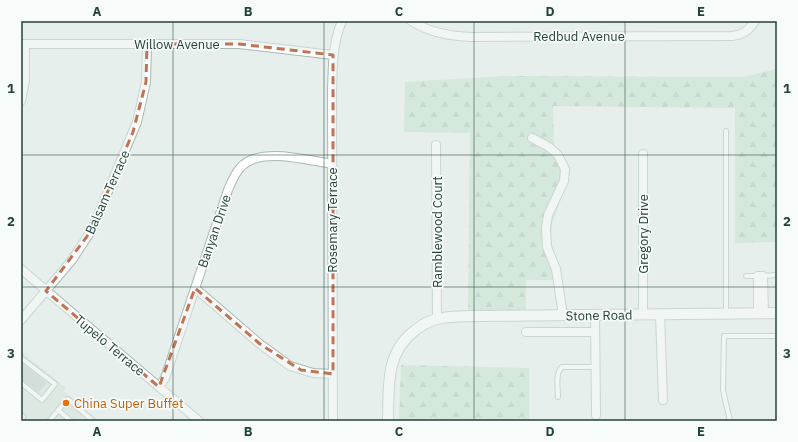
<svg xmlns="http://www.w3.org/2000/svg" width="798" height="442" viewBox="0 0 798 442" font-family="'IBM Plex Sans',sans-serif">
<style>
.built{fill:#d4dfda}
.forest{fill:url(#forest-firs)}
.building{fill:#bbcac4;stroke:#b8c9c2}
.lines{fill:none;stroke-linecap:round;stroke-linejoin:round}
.service-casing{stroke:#a8b8b2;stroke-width:6}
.minor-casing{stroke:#a8b8b2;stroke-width:10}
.tertiary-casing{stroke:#a8b8b2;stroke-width:12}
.service{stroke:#fff;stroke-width:4}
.minor{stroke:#fff;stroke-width:8}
.tertiary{stroke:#fff;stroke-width:10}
.marked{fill:none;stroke:#c07456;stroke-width:3;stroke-dasharray:8 5;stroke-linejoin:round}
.grid{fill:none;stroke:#24423a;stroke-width:1;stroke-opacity:0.55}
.food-dot{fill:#e8710a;stroke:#f7fbf9;stroke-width:1.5}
.labels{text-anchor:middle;stroke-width:3.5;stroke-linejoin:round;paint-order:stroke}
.street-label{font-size:13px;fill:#24423a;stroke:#f7fbf9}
.food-label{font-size:13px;fill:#c56008;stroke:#f7fbf9;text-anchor:start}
.neatline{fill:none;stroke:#24423a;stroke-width:1.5}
.grid-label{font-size:13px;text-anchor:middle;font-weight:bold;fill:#24423a}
</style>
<defs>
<pattern id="forest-firs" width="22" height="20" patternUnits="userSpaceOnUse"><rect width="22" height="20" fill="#bfe0c8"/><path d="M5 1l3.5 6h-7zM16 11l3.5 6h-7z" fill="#a4c1ad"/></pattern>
</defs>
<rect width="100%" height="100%" fill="#e6efeb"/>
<path class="built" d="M21,351L66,388L64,391L99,421H21Z"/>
<path class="forest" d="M777,69V242L735,243V104L734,108L553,106L554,147L565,159L568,173L566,184L552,223L551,239L552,253L560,266L562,280H526V311L468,313L470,133L404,132L405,82L508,76L743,77Z
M401,365L529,368V421H399Z"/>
<path class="building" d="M21,362L46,383L38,392L21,380Z"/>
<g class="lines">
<g class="service-casing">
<path id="service" d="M746,276H758
M763,276L776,275
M726,312V131
M21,358L55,384L42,400L21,383
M558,397C558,388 555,373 562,367H595
M58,410L71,421
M21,415L23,417L21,420
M49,421L68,399L93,421
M730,421L723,390L724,336H777"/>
</g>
<g class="minor-casing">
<path id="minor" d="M411,21C431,33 450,36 472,37L732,36C743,35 749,30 755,21
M21,44H239L333,55
M21,101L25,80V44
M532,138L549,147L558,155L565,169L564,181L548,215L546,228L547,247L556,269L563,315
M436,145L437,319
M21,269L199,421
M195,288L260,344L290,366L313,373L333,374
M643,314V154
M660,314L663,400
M758,314V276H763L764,314
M595,315L596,415
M21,320L72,260L91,231L99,213L137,122L146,82L147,44
M526,332H595
M159,387L165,378L228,190C231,183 234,175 240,168C259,146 306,160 332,164
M333,421L332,91C333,67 332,44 342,21"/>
</g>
<g class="tertiary-casing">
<path id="tertiary" d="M388,421C389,389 385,354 413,332C420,326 428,321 437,319C450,316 464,316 477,316L777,313"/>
</g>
<use href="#service" class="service"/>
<use href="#minor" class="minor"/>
<use href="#tertiary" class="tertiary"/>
</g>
<path d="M0 0H798V442H0ZM147,44H239L333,55V374L301,370L260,344L195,288L159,387L46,291L91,231L133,132L146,82Z" fill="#e6efeb" fill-opacity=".55" fill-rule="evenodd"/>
<path class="marked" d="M147,44H239L333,55V374L301,370L260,344L195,288L159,387L46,291L91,231L133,132L146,82Z"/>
<path class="grid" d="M173,21V421M324,21V421M474,21V421M625,21V421M21,155H777M21,287H777"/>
<circle class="food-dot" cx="66" cy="403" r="4"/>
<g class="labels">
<g class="street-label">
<text x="579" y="41">Redbud Avenue</text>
<text x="177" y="49">Willow Avenue</text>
<text transform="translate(107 192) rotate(-66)" y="5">Balsam Terrace</text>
<text transform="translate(332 220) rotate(-90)" y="5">Rosemary Terrace</text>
<text transform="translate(214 231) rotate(-71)" y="5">Banyan Drive</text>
<text transform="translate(437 232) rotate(-90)" y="5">Ramblewood Court</text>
<text transform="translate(643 234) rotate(-90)" y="5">Gregory Drive</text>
<text transform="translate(599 315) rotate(-1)" y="5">Stone Road</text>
<text transform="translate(110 345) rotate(40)" y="5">Tupelo Terrace</text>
</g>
<g class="food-label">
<text x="74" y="408">China Super Buffet</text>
</g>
</g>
<rect width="798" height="442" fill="none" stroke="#f7fbf9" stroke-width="44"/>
<rect x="22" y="22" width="754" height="398" class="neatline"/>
<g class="grid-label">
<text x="97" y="16">A</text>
<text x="248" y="16">B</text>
<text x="399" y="16">C</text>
<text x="550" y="16">D</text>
<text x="701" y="16">E</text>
<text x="11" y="93">1</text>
<text x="787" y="93">1</text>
<text x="11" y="226">2</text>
<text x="787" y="226">2</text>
<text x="11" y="358">3</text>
<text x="787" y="358">3</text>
<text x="97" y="436">A</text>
<text x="248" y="436">B</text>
<text x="399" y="436">C</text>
<text x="550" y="436">D</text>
<text x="701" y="436">E</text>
</g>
</svg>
